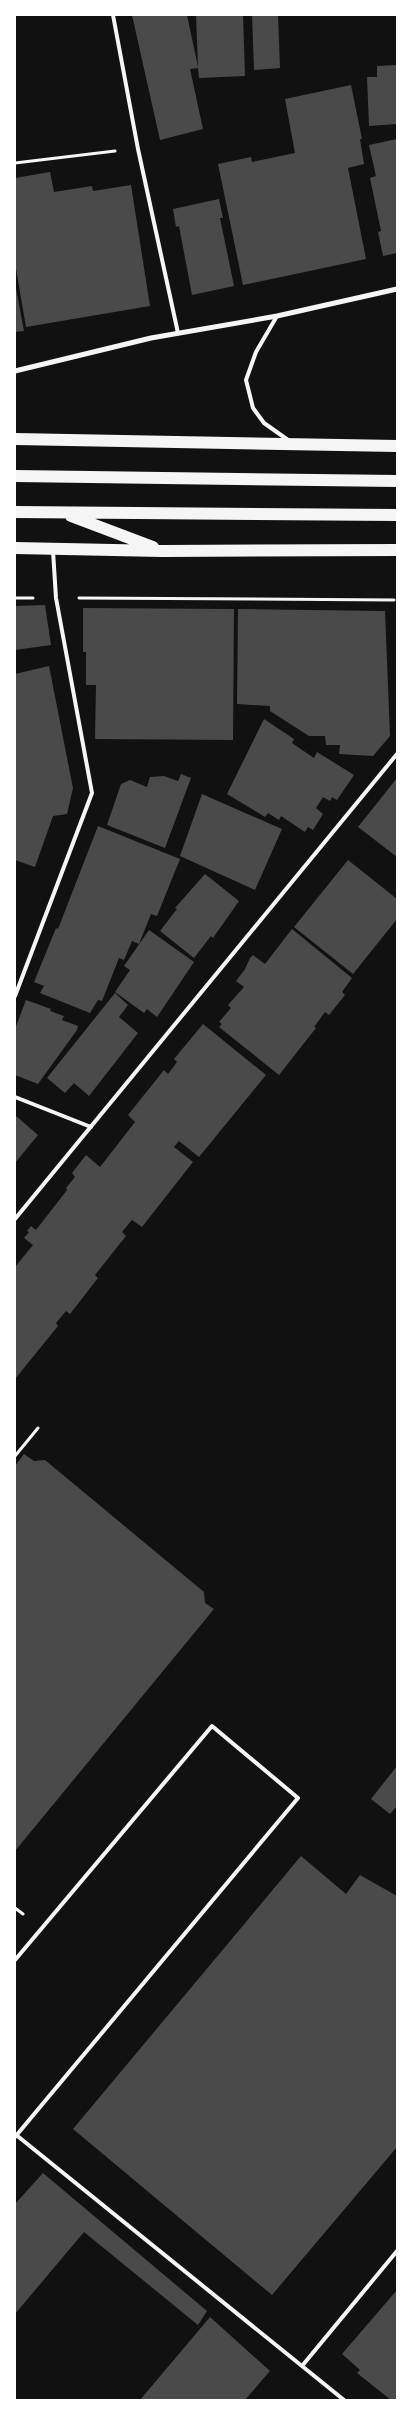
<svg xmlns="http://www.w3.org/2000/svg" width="412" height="2415" viewBox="0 0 412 2415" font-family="'DM Sans',sans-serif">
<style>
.building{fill:#4a4a4a}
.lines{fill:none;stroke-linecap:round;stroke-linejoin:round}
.path{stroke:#f5f5f5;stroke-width:3}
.service{stroke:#f5f5f5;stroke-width:4}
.minor{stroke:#f5f5f5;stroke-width:5}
.primary{stroke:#f5f5f5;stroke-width:12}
</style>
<rect width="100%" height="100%" fill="#111"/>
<path class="building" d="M132,15H187L198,67L196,15H243L245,76L199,78L198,68L190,69L203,129L160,140Z
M252,15H278L280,68L254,70Z
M397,65V124L369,126L367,77H377V66Z
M351,85L362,139H360L364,164L348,168L366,259L243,285L218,164L251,157L252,162L295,153L285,99Z
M397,139V253L383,256L378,232L381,231L370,178L376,176L369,145Z
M50,172L54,192L92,186L93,191L131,185L150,306L26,327L15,263V178Z
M219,199L223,218H220L234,286L192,295L179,226L176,227L173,209Z
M15,283L24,331L15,332Z
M45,605L51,645L15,650V606Z
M83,608L234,609L233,740L95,739L96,685H86V652H83Z
M238,609L385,611L390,736L373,756L339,754L340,745H326L325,736H309L270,711V706L237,704Z
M49,666L73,788L67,814L53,816L35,867L15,860V674Z
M264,719L294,739L292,743L314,758L317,752L354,775L337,800L332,797L330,801L323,797L316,808L323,814L313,830L308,827L305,832L281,816L279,820L268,813L265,817L227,794Z
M181,774L191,778L165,848L107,825L121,784L130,780L147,787L150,777L164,776L178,781Z
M397,778V857L358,827Z
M202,794L282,829L255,890L180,856Z
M98,826L180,859L157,916L151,914L139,944L132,941L124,960L119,958L102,1001L98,1000L90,1013L40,993L44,986L34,982L56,928L58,929Z
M348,860L397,899V919L353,974L294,927Z
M205,874L239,901L213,938L211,936L194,958L160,931L177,909L175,908Z
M292,929L352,978L342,992L345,995L329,1015L325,1012L314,1027L316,1028L279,1075L219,1027L222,1024L219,1022L231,1008L228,1005L244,987L236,981L245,969L250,958L253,955L265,964Z
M149,930L194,962L157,1017L147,1009L144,1013L115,992L130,970L124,966Z
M115,993L128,1005L119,1017L138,1033L89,1096L74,1083L65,1093L47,1078Z
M26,1000L51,1009L50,1011L64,1016L62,1020L78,1026L77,1030L38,1084L15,1075V1029Z
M203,1024L266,1075L199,1157L179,1141L174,1147L193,1162L142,1227L132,1220L122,1232L126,1236L95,1275L98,1278L70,1314L66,1311L56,1323L58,1326L15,1379V1267L33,1245L24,1238L29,1232L27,1231L31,1226L36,1230L67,1190L66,1188L75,1177L72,1173L86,1155L100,1167L135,1122L128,1115L164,1070L168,1074L177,1062L174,1059Z
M16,1116L38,1135L15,1163V1117Z
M24,1454L34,1461L45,1460L204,1592L205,1603L214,1609L15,1851V1466Z
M397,1766V1806L390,1814L371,1799Z
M301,1856L346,1894L360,1875L397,1896V2147L272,2295L73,2129Z
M43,2173L207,2311L198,2325L84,2232L15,2314V2204Z
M397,2290V2400H391L357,2373L360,2370L342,2354Z
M210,2317L270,2371L245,2400H140Z"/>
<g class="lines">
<path class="path" d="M15,163L115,151
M15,598H33
M79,598L394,600
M15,1456L38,1428
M15,1908L23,1914"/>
<path class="service" d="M113,15L138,149L178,333
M277,316L256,352L246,380L253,408L264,423L288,440
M15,996L92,793L56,598L53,551
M15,1097L91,1127
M15,1219L397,754
M15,1960L212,1726L298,1798L15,2137
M15,2134L344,2400
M302,2366L397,2251"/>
<path class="minor" d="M15,371L151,338L277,316L397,289"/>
<path class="primary" d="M15,439L397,446
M15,476L397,481
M15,512L397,515
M71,516L153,547
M15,548L162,551L397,550"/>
</g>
<rect width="412" height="2415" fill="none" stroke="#ffffff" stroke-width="32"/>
</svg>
